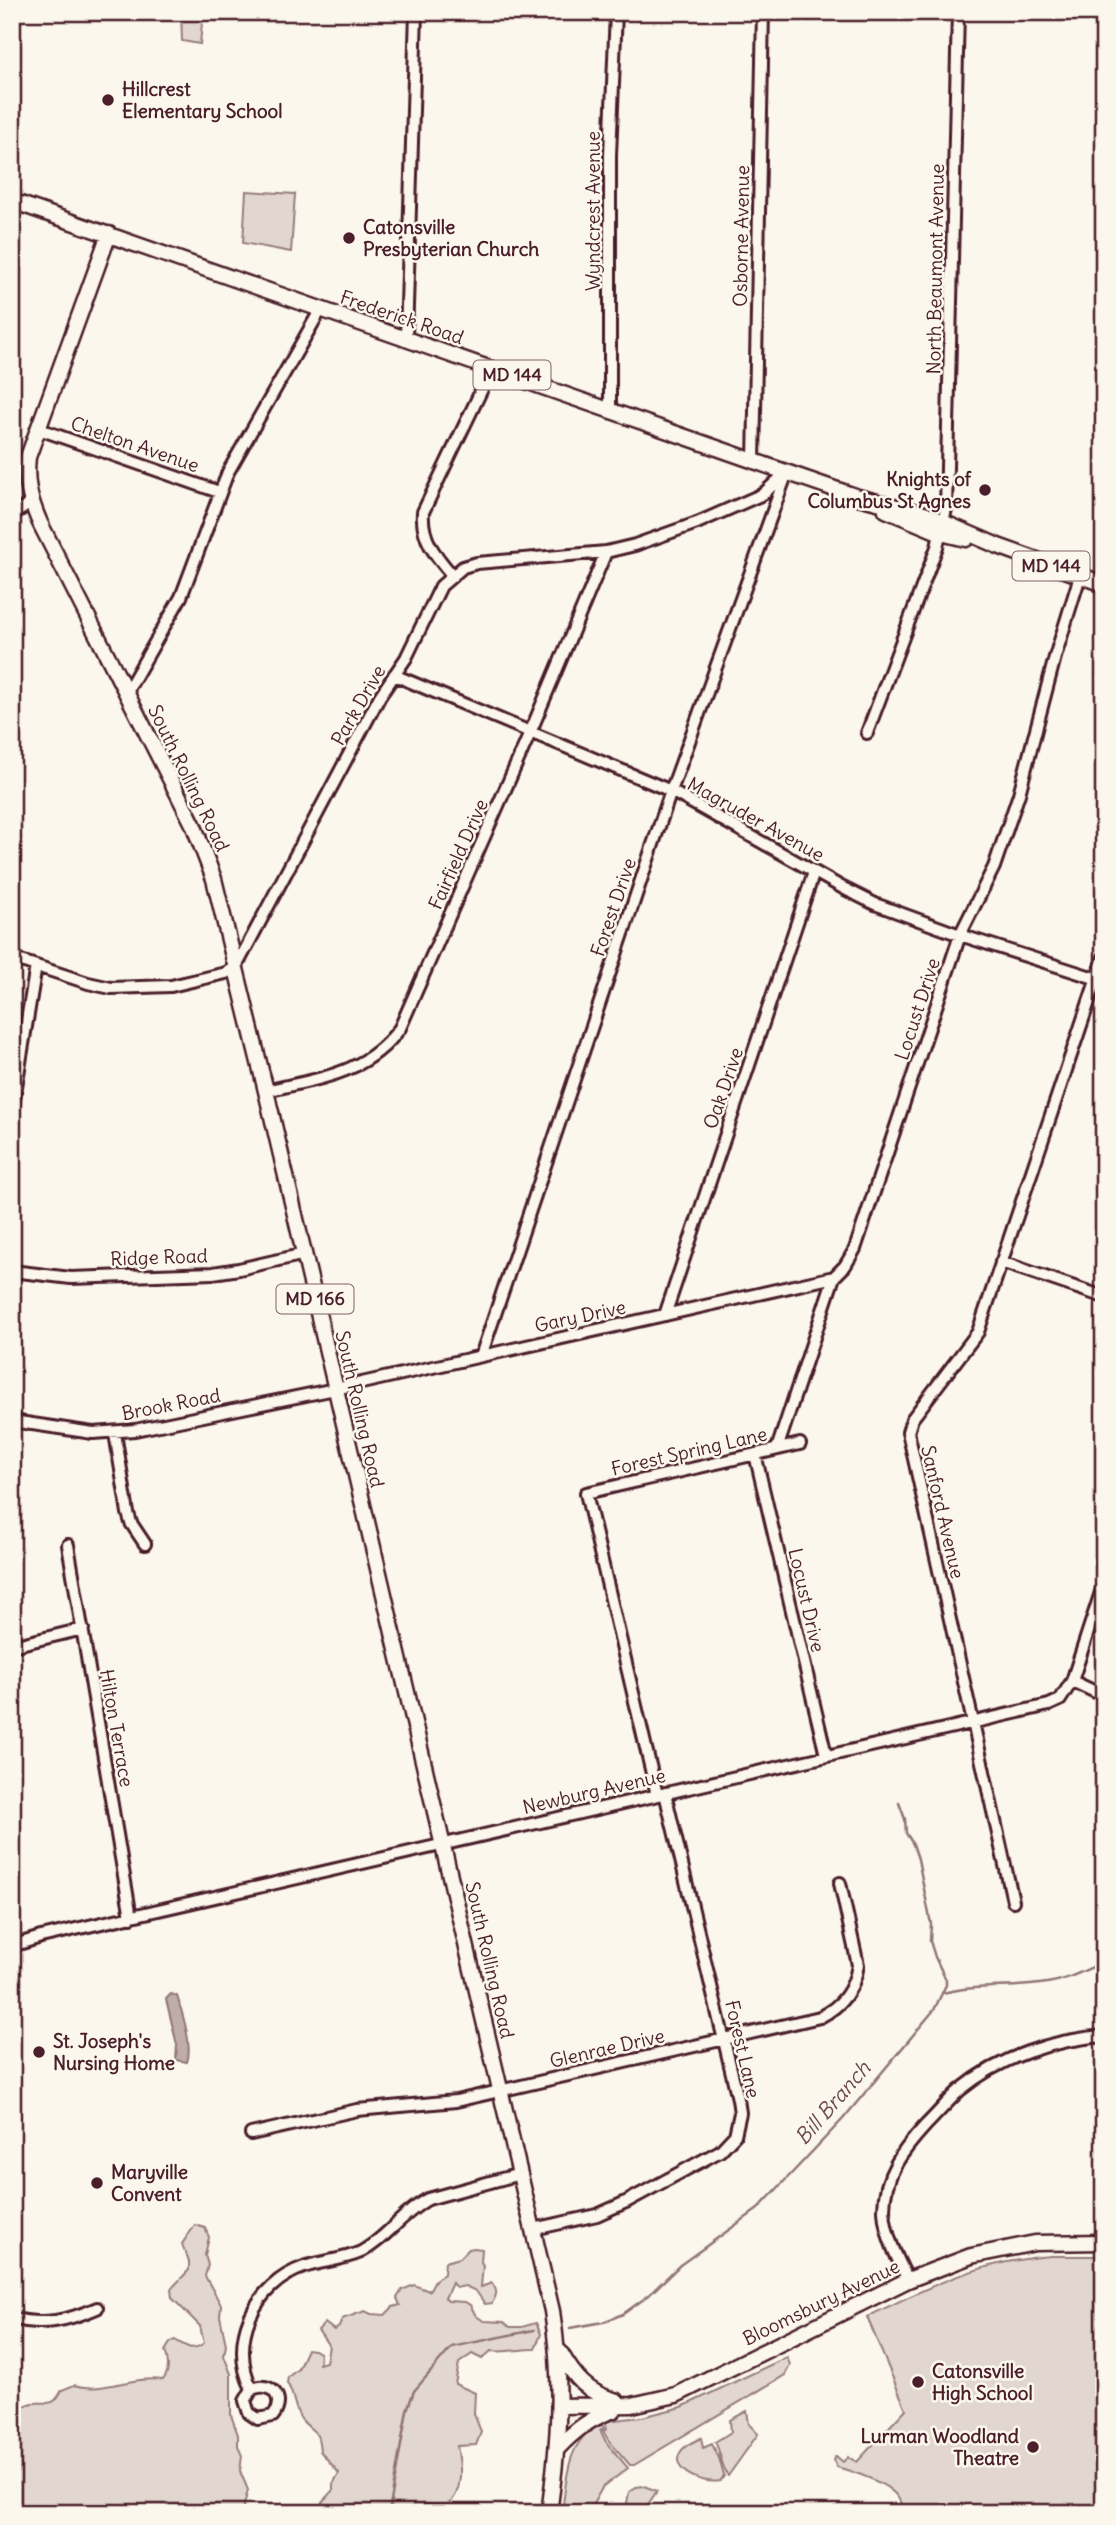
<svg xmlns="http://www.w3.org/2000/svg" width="1116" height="2525" viewBox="0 0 1116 2525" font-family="Delius,sans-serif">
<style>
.green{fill:#e2d7d0;stroke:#967b7e;stroke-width:2}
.water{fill:#bfadaa;stroke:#907477;stroke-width:2}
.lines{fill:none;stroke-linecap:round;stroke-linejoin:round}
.stream{stroke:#907477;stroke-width:2.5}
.minor-casing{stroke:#4a1f2b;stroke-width:16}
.major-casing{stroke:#4a1f2b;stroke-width:19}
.minor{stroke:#fbf7ec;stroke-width:10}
.major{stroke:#fbf7ec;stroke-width:14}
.poi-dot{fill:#4a1f2b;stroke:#fbf7ec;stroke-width:2.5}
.labels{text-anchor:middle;stroke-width:5;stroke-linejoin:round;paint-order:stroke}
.shield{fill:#fbf7ec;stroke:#7f6065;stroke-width:2}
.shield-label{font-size:18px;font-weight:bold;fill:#4a1f2b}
.poi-label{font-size:19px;font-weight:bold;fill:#4a1f2b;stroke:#fbf7ec;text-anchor:start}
.street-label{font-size:19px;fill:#4a1f2b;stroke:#fbf7ec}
.water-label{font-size:21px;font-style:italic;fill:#6d4a51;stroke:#fbf7ec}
</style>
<rect width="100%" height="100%" fill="#fbf7ec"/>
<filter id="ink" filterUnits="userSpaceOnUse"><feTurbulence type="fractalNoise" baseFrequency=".0143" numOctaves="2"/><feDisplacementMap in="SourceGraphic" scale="14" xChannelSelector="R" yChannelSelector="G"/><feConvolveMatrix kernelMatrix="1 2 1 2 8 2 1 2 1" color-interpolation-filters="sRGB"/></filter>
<g filter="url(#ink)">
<path class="green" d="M181,12H203L200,44L182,41Z
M246,191L295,194L291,252L243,243Z
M195,2225L205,2228L209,2237L205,2255L208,2265L205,2276L221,2305L220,2316L226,2345L224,2356L231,2374V2415L238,2435V2446L242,2456L240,2471L248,2490L242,2513H12V2414C18,2410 26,2404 33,2403C50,2401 52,2409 62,2390L74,2385C103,2394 133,2375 163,2380C170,2371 169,2361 165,2351L170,2343L175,2340C187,2347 192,2352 204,2343L200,2326L172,2298L171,2289L189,2270V2262L182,2244Z
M474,2248L482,2249L481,2262L483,2265L481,2287L492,2283C498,2291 497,2295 492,2303L485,2304L476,2291L465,2286L456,2288L452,2283L445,2298L448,2301L465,2302L470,2305L476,2316L484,2321L504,2322L510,2327H522L536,2323L541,2334L535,2349C519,2349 506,2353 491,2351L482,2359L472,2354L459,2363L455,2384L475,2393L474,2413L481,2432L476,2445L457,2446C461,2466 464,2492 447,2506L427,2504L413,2513H315L320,2510L322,2502L333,2490V2484L339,2473L320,2451C318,2427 314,2435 301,2419C294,2409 294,2393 287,2383L288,2377L298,2369L307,2349L314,2350L320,2353L319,2364L326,2362L329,2346L318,2330L325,2323L334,2330L339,2327L342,2319L365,2311L371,2314L385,2315L393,2307L400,2305L397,2298L402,2290L414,2285L429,2291L435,2280L444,2274L445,2262L460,2258L469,2249Z
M1051,2256H1104V2513H900C910,2488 854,2472 837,2467L833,2460L836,2456L843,2462L848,2457L857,2462L906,2409L867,2317C930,2286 979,2261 1051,2256Z
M787,2357L790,2365L785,2375L634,2465H630L609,2441L603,2431L607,2429L605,2421L642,2417L682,2407Z
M747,2411L749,2424L758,2434L728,2476C722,2469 721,2452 715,2442L731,2432L730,2420Z
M600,2423L604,2428L600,2430L606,2442L628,2468L602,2488L588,2513H562C567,2477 566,2443 600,2423Z
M701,2438L703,2448L712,2444L719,2458L724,2476L720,2481C701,2485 661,2467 686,2446C690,2443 697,2440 701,2438Z
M644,2486L657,2491L642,2513H629L627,2503L629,2492L636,2487Z"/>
<path class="water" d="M171,1994L177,1996C182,2012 193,2046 187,2062L176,2060L177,2045L166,1999Z"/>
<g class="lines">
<path class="stream" d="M99,657L114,687
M138,699L149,720
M153,727L169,758
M174,768L188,794
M196,811L208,838
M270,1072L272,1078
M279,1110L284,1134
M287,1143L298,1196
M310,1246L314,1267
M943,1993C976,1984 1013,1989 1047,1983C1068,1980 1085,1970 1104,1962
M570,2328L603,2322L623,2314L648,2296L680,2265L758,2209L843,2119L934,2010L946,1985V1980L935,1957L930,1941L931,1924L918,1859L913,1844L906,1833L905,1819L899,1803
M389,2513L407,2410L414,2391L452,2347L534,2330"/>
<g class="minor-casing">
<path id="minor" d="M406,338L416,12
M610,410V155L616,12
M39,429L219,492
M754,461L763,12
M12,515L31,503
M452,575C435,555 421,539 423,512L492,368
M394,675L671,791L843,888L875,904L960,935L1104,981
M126,693L181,597L228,472L321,309
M867,733L937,547L946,509L958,12
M12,958L88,983L111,988L171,986L226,973L236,967L380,696L406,658L441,586L463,567L477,563L606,552L635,545L697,523L763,494L787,472
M266,1091C319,1078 366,1075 400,1028L530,733L606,552
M12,1111L36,966
M1001,1262L1104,1297
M12,1271L71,1278L213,1273L239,1269L305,1254
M665,1315L814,872
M481,1356L671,791L786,475
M12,1421L93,1433L135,1430L335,1389L834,1277
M115,1433L128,1513L131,1523L145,1544
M777,1449L834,1277L845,1266L855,1249L960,935L994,867L1019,794L1055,657L1080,576
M755,1454L826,1755
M68,1545L131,1917
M12,1646L83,1629
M1072,1681L1104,1696
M657,1795L586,1493L800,1444
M1013,1901L908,1432L912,1419L978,1332L1104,957
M12,1946L41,1937L1049,1705L1060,1700L1072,1681L1104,1583
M251,2134L357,2110L456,2101L820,2017C842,2006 854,1990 858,1965L840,1883
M534,2229L597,2215L626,2202L720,2151L735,2135L740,2113L738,2099L665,1793
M908,2280C897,2258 885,2235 884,2210C884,2174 903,2150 926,2125C937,2114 948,2101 960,2090C1000,2057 1052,2040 1104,2036
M12,2318C43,2327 69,2320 97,2308
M252,2389L245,2401L249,2413L258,2419L273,2416C286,2399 272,2380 252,2389C228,2342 254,2284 304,2267C322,2261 343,2260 361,2252C386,2239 402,2213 428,2199L520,2174"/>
</g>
<g class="major-casing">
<path id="major" d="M12,201L754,461L858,497L924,514L998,546L1104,584
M109,234L28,457C25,482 30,500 40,523L193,824L214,879L266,1091L552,2311C563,2383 559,2441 549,2513
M886,510L941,533L966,539
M560,2352C574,2377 588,2394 617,2401
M560,2406L632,2405L676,2395L908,2280L971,2256L1035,2243L1104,2242
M558,2448C575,2430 591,2418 614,2410"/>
</g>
<use href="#minor" class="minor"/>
<use href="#major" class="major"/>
</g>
</g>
<g class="poi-dot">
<circle cx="108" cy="100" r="7"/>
<circle cx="349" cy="238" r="7"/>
<circle cx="985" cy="490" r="7"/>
<circle cx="39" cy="2052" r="7"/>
<circle cx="97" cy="2183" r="7"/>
<circle cx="918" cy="2382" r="7"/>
<circle cx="1033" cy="2447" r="7"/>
</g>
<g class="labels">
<g class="shield">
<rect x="473.5" y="360.5" width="77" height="29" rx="5"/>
<rect x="1012.5" y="551.5" width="77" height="29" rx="5"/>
<rect x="276.5" y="1284.5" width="77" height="29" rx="5"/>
</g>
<g class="shield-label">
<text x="512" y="381">MD 144</text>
<text x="1051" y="572">MD 144</text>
<text x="315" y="1305">MD 166</text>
</g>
<g class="poi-label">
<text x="122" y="96">Hillcrest<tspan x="122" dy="22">Elementary School</tspan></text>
<text x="363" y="234">Catonsville<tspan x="363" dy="22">Presbyterian Church</tspan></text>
<text x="971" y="486" text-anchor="end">Knights of<tspan x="971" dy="22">Columbus St Agnes</tspan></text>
<text x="53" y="2048">St. Joseph's<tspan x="53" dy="22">Nursing Home</tspan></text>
<text x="111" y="2179">Maryville<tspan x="111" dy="22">Convent</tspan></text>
<text x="932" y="2378">Catonsville<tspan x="932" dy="22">High School</tspan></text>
<text x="1019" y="2443" text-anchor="end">Lurman Woodland<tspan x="1019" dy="22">Theatre</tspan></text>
</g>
<g class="street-label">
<text transform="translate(593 211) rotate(-90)" y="7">Wyndcrest Avenue</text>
<text transform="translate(741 236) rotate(-89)" y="7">Osborne Avenue</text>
<text transform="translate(935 269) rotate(-89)" y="7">North Beaumont Avenue</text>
<text transform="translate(402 317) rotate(19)" y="7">Frederick Road</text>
<text transform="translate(135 444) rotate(19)" y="7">Chelton Avenue</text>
<text transform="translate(358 705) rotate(-60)" y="7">Park Drive</text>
<text transform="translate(189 778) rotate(64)" y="7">South Rolling Road</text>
<text transform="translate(756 819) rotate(29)" y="7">Magruder Avenue</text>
<text transform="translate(458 854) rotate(-66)" y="7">Fairfield Drive</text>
<text transform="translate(613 907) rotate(-71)" y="7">Forest Drive</text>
<text transform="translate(917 1009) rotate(-72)" y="7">Locust Drive</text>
<text transform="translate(723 1088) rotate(-71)" y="7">Oak Drive</text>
<text transform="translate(159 1257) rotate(-2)" y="7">Ridge Road</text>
<text transform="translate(580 1316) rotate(-12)" y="7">Gary Drive</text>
<text transform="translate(171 1404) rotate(-11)" y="7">Brook Road</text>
<text transform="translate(360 1409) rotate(77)" y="7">South Rolling Road</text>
<text transform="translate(689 1451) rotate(-13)" y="7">Forest Spring Lane</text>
<text transform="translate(943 1512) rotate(77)" y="7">Sanford Avenue</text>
<text transform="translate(807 1600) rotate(77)" y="7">Locust Drive</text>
<text transform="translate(117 1728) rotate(80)" y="7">Hilton Terrace</text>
<text transform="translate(594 1791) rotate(-13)" y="7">Newburg Avenue</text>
<text transform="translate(490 1960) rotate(77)" y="7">South Rolling Road</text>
<text transform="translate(607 2048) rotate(-13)" y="7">Glenrae Drive</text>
<text transform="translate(743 2049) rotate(77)" y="7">Forest Lane</text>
<text transform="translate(821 2302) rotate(-26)" y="7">Bloomsbury Avenue</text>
</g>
<g class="water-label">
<text transform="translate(833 2103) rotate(-49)" y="7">Bill Branch</text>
</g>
</g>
<rect width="1116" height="2525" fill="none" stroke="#fbf7ec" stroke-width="42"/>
<rect x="21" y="21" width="1074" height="2483" fill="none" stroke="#4a1f2b" stroke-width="2.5" filter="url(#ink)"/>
</svg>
